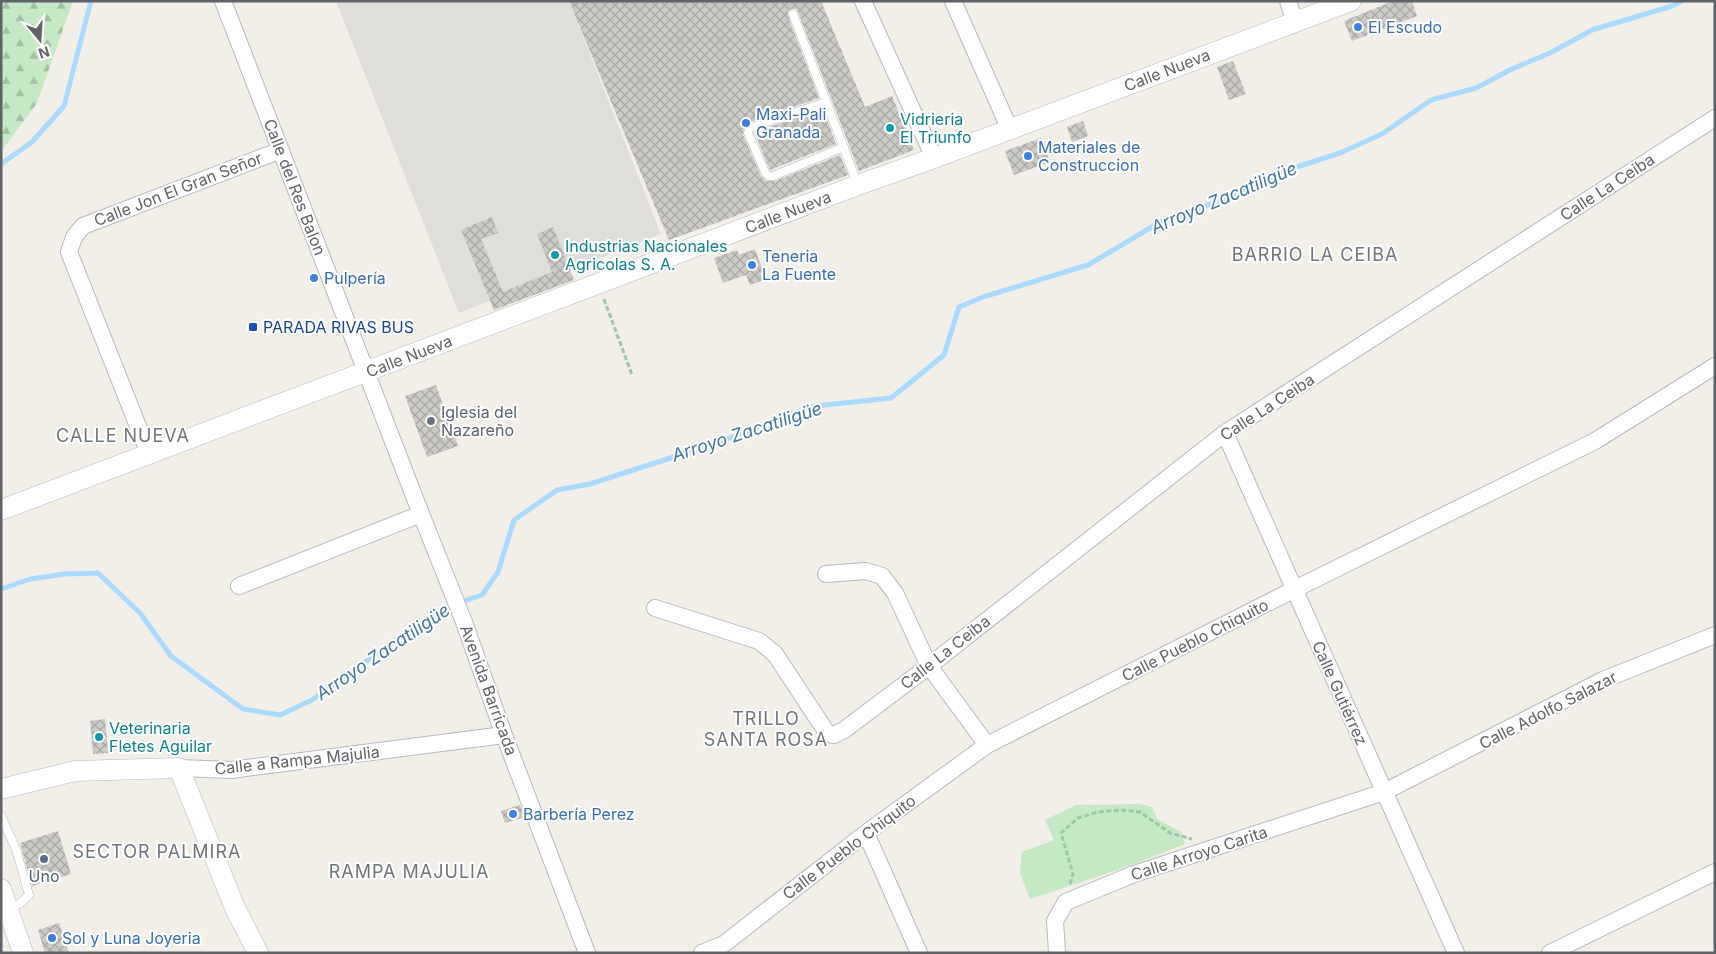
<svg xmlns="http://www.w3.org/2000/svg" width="1716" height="954" viewBox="0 0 1716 954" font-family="Inter,sans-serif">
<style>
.industrial{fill:#e0deda}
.forest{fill:url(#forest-firs)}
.park{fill:#c5e8c5}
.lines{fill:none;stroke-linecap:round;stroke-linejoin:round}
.stream{stroke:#aadaff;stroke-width:5}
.building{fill:url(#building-cross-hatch)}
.service-casing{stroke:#b5b8bc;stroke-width:9}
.minor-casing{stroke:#b5b8bc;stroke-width:18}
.tertiary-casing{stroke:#b5b8bc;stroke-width:21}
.path{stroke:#9cc7a9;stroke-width:3;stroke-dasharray:5 2.5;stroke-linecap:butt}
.service{stroke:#fff;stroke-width:8}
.minor{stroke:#fff;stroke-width:16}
.tertiary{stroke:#fff;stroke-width:20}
.shop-dot{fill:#3f7fe0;stroke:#fff;stroke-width:2}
.culture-dot{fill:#0f9aa8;stroke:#fff;stroke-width:2}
.transit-dot{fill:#1a4fb4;stroke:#fff;stroke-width:2}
.worship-dot{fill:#6b7280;stroke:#fff;stroke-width:2}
.service-dot{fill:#5c6f8a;stroke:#fff;stroke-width:2}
.labels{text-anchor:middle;stroke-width:4;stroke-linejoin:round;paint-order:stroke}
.shop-label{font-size:16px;fill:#366cbe;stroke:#fff;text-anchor:start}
.street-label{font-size:16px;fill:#5f6368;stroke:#fff}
.culture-label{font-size:16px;fill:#0d838f;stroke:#fff;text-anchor:start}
.transit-label{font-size:16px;fill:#164399;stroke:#fff;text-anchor:start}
.worship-label{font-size:16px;fill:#5b616d;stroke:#fff;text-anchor:start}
.service-label{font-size:16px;fill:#4e5e75;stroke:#fff}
.water-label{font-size:18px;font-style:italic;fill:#4174aa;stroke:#fff}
.neighbourhood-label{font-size:18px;letter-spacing:1px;fill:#70757a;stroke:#fff}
</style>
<defs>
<pattern id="forest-firs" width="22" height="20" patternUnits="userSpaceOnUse" patternTransform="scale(1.25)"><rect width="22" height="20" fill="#c5e8c5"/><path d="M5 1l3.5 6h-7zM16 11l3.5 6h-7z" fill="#a3c0a4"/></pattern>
<pattern id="building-cross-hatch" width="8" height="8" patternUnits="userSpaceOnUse" patternTransform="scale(1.25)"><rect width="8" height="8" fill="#cccac5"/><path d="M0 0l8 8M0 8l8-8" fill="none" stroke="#a9a8a4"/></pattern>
</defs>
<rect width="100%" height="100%" fill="#f1efe8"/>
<path class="industrial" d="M336,1H569L661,234L459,313Z"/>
<path class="forest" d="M1,1H73L37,103L3,149L1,143Z"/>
<path class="park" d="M1140,804L1152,807L1157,819L1181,832L1185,844L1129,866L1030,899L1020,873L1022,852L1054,840L1045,820L1076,805Z"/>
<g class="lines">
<path class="stream" d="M1,164L32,142L64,106L91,1
M1,589L30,579L65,574L98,573L140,613L171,656L243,709L280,715L312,700L403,635L449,606L482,595L498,572L514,520L557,490L590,484L720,442L779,418L815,406L891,398L944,355L959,307L983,297L1088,265L1162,221L1231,197L1281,172L1340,153L1382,134L1431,100L1476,88L1512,69L1552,52L1592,30L1672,6L1682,1"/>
</g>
<path class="building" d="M569,1H821L865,107L892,96L914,150L859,171L798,12L796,9H791L788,11V16L819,98L750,122L744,127L743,135L761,176L766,181H775L840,155L848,175L669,240Z
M1393,1H1412L1417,16L1352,41L1344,21Z
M1233,61L1246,94L1229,100L1217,67Z
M823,109L836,144L770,170L754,132Z
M1083,121L1088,136L1072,142L1067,127Z
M1041,138L1050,162L1014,175L1005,151Z
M492,217L498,233L481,239L503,292L552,272L537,234L553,227L574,280L494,310L461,230Z
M755,249L766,279L750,285L746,275L723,283L714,258L737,250L739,255Z
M436,385L458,446L427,457L405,396Z
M105,719L108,753L93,754L90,721Z
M520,805L525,817L505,823L501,811Z
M58,831L71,874L32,886L20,843Z
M59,923L69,953H45L38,930Z"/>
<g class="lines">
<g class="service-casing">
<path id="service" d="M793,14L857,183
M826,102L752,127L749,129L748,133L766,174L769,176H773L844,147
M1,816L16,849L29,895L19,904L8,908"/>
</g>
<g class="minor-casing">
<path id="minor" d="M223,1L421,514L464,622L504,735L587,953
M863,1L934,158
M953,1L1010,130
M1288,1L1295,22
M1225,433L1456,953
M149,454L69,252L74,237L83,226L281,150
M826,574L866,571L882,576L895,593L929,666L987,745
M239,586L421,514
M655,608L759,641L775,654L827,733L834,735L844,730L929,666L1225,433L1715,118
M179,768L231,770L504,735
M866,833L919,953
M702,953L724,944L866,833L987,745L1295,589L1595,441L1715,366
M1057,953L1055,921L1066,902L1134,874L1384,792L1603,680L1715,635
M1550,953L1715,872"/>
</g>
<g class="tertiary-casing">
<path id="tertiary" d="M1,510L858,185L934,158L1351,1
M1,789L75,771L179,768L235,908L258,953
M1,889L23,953"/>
</g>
<path class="path" d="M604,299L632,375
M1070,884L1073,874L1061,833L1078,818L1098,812L1121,810L1140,812L1170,833L1192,839"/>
<use href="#service" class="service"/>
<use href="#minor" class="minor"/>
<use href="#tertiary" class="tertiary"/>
</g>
<g class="shop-dot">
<circle cx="1358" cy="27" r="5"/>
<circle cx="746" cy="123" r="5"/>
<circle cx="1028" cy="156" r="5"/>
<circle cx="752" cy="265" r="5"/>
<circle cx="314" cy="278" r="5"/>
<circle cx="513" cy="814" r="5"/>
<circle cx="52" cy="938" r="5"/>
</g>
<g class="culture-dot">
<circle cx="890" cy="128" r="5"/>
<circle cx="555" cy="255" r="5"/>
<circle cx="99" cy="737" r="5"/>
</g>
<rect class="transit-dot" x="248" y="322" width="10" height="10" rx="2.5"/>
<circle class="worship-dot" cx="431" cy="421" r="5"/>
<circle class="service-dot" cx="44" cy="859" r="5"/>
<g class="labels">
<g class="shop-label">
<text x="1368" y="33">El Escudo</text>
<text x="756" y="120">Maxi-Pali<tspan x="756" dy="18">Granada</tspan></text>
<text x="1038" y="153">Materiales de<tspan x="1038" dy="18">Construccion</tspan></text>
<text x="762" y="262">Teneria<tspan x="762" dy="18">La Fuente</tspan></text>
<text x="324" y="284">Pulpería</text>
<text x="523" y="820">Barbería Perez</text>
<text x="62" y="944">Sol y Luna Joyeria</text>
</g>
<g class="street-label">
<text transform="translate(1167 70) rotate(-21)" y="6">Calle Nueva</text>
<text transform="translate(295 187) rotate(69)" y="6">Calle del Res Balon</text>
<text transform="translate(1607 187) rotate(-33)" y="6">Calle La Ceiba</text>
<text transform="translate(178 189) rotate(-21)" y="6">Calle Jon El Gran Señor</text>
<text transform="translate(788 212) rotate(-21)" y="6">Calle Nueva</text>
<text transform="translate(409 356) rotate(-21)" y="6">Calle Nueva</text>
<text transform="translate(1267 407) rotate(-33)" y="6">Calle La Ceiba</text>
<text transform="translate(1195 640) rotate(-27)" y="6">Calle Pueblo Chiquito</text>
<text transform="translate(945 652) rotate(-38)" y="6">Calle La Ceiba</text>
<text transform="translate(489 690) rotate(70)" y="6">Avenida Barricada</text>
<text transform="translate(1340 693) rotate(66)" y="6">Calle Gutiérrez</text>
<text transform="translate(1548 710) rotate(-27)" y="6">Calle Adolfo Salazar</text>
<text transform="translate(297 760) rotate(-6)" y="6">Calle a Rampa Majulia</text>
<text transform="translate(849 847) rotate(-37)" y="6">Calle Pueblo Chiquito</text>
<text transform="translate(1199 853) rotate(-18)" y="6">Calle Arroyo Carita</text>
</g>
<g class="culture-label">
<text x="900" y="125">Vidrieria<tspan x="900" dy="18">El Triunfo</tspan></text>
<text x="565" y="252">Industrias Nacionales<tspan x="565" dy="18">Agricolas S. A.</tspan></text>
<text x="109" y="734">Veterinaria<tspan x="109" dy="18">Fletes Aguilar</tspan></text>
</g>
<g class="transit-label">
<text x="263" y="333">PARADA RIVAS BUS</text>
</g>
<g class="worship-label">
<text x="441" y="418">Iglesia del<tspan x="441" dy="18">Nazareño</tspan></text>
</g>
<g class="service-label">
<text x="44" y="882">Uno</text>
</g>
<g class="water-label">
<text transform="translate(1224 198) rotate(-23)" y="6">Arroyo Zacatiligüe</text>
<text transform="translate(747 432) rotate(-18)" y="6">Arroyo Zacatiligüe</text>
<text transform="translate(383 652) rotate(-34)" y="6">Arroyo Zacatiligüe</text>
</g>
<g class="neighbourhood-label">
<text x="1315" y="261">BARRIO LA CEIBA</text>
<text x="123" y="442">CALLE NUEVA</text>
<text x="766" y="725">TRILLO<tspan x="766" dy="21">SANTA ROSA</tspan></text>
<text x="157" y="858">SECTOR PALMIRA</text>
<text x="409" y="878">RAMPA MAJULIA</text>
</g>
</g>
<rect width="1716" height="954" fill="none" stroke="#5f6368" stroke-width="5"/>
<g transform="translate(40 40) rotate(162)" stroke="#ffffff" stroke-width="4" paint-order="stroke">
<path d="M0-4L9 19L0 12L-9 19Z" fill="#5f6368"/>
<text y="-8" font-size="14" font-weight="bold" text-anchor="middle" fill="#5f6368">N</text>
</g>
</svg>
